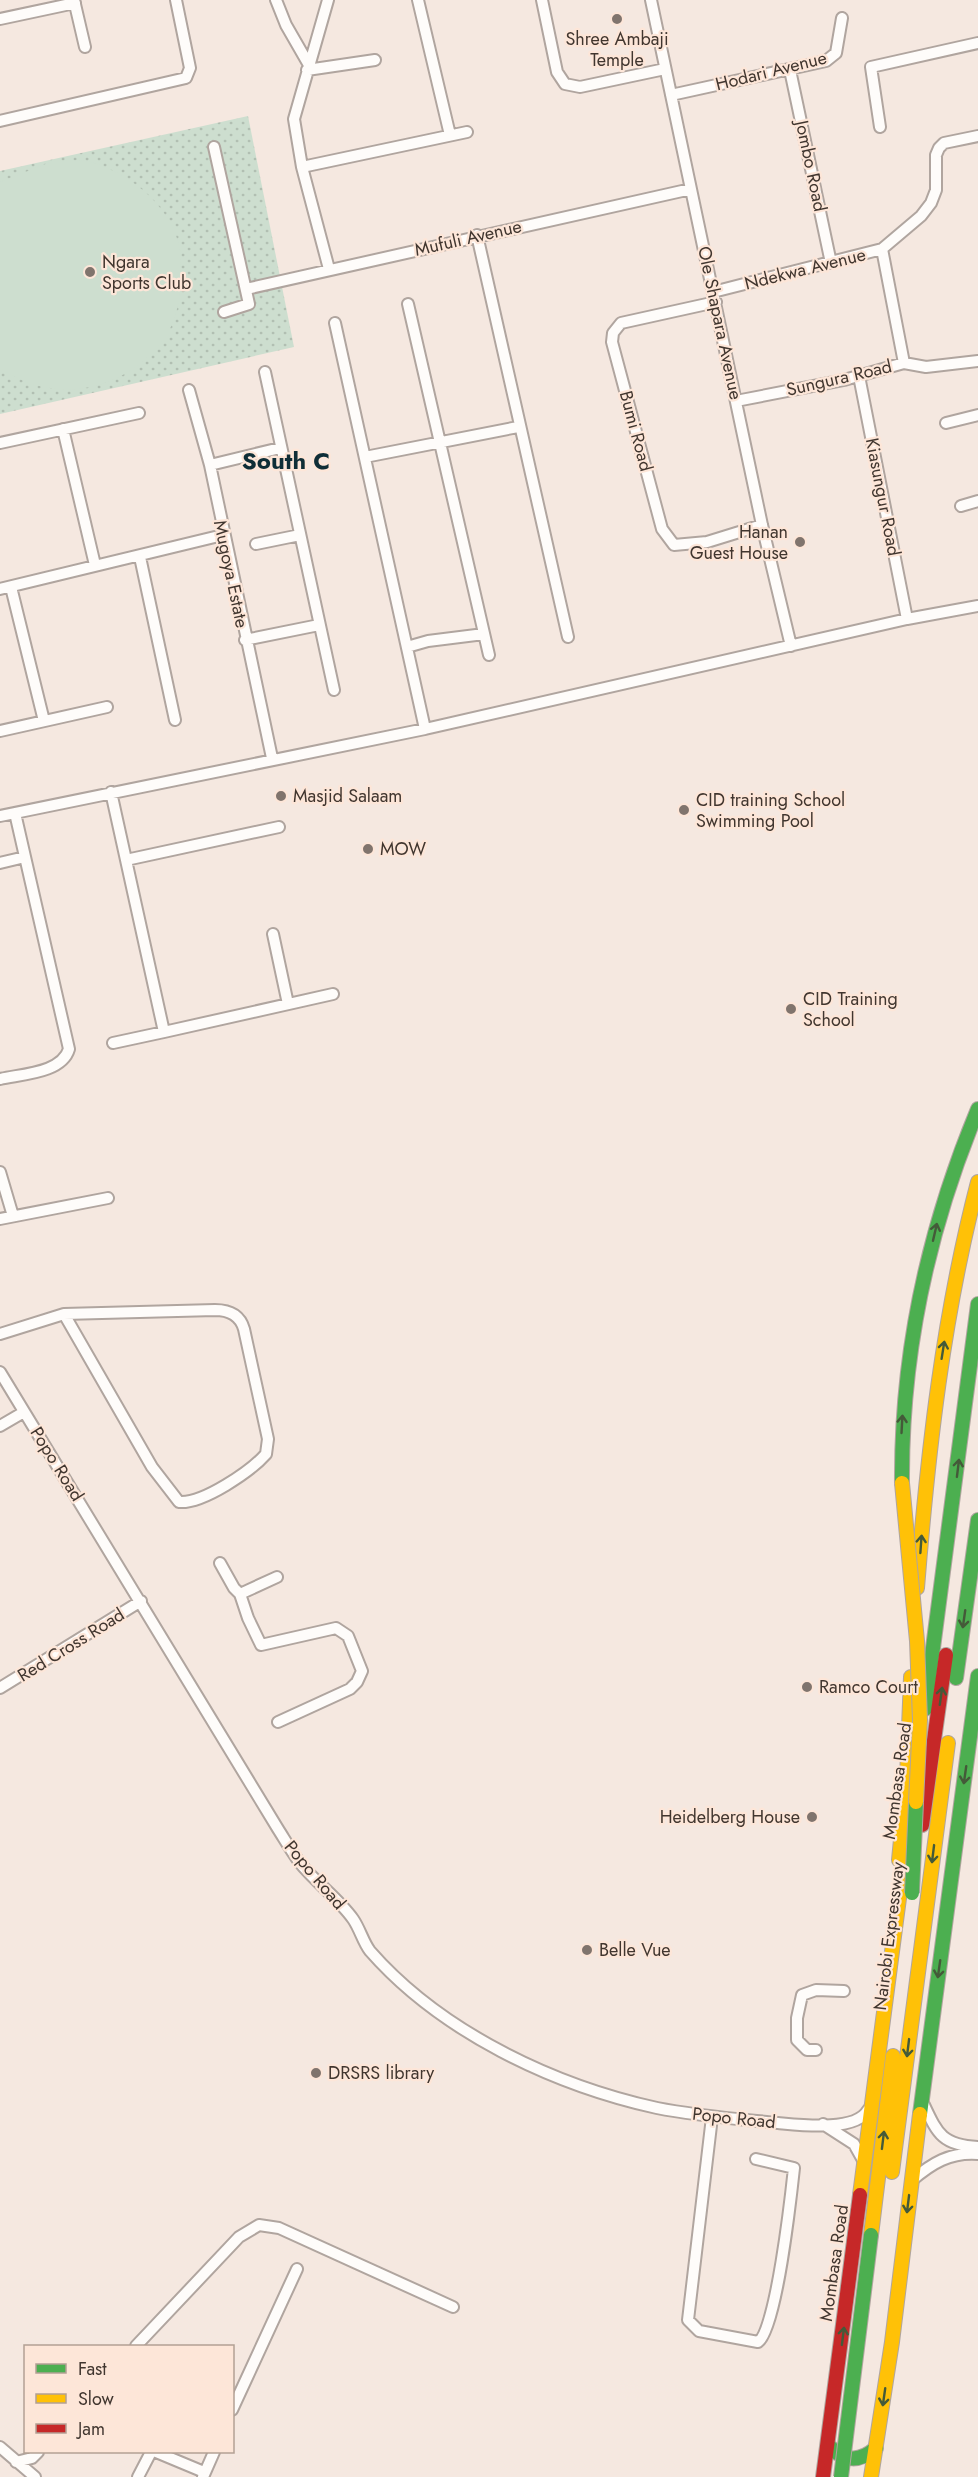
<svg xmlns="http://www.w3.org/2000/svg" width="978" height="2477" viewBox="0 0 978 2477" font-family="Jost,sans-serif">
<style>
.grass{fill:url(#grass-dots)}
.pitch{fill:#cddecf}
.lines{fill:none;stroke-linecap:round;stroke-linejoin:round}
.street-casing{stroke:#b0a59f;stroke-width:14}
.fast-casing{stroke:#b0a59f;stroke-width:16}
.slow-casing{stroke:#b0a59f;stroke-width:16}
.jam-casing{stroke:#b0a59f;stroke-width:16}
.street{stroke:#fefcfa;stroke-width:10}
.fast{stroke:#4caf50;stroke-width:14}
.slow{stroke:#ffc107;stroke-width:14}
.jam{stroke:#c62828;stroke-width:14}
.fast-bridge-casing{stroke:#b0a59f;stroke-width:16;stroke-linecap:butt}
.slow-bridge-casing{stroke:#b0a59f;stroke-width:16;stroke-linecap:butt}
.fast-bridge{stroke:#4caf50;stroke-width:14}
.slow-bridge{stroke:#ffc107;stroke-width:14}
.oneway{stroke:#445a39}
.poi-dot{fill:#80746d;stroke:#fde6d8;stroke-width:2}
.labels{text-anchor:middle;stroke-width:4.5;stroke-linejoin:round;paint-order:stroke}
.poi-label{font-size:18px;fill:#41362f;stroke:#fde6d8;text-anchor:start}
.street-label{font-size:18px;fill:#41362f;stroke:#fde6d8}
.district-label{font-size:24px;font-weight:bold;fill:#0f2e37;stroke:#fde6d8}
</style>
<defs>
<pattern id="grass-dots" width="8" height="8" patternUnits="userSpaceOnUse" patternTransform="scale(1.5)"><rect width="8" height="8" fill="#cddecf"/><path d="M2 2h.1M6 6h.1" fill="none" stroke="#b1bfb2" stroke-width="1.8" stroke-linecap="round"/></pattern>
</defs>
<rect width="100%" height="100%" fill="#f5e8e0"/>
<path class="grass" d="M248,116L294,347L0,414V171Z"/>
<path class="pitch" d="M53,161C66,161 82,159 94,163C132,175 173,208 180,250C181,259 180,268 181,277C181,295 177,318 167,334C129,391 57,407 0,368V182Z"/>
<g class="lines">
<g class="street-casing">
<path id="street" d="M74,0L85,47
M276,0L286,25L309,65
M328,0L294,119L302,167L329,269
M418,0L450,135
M542,0L557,72L565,84L580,87L665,69
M651,0L762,525L791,646
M0,19L75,3
M307,70L375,60
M790,70L831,263
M671,95L826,61L836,53L842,18
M0,121L186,78L190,68L176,0
M880,127L871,67L978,43
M214,147L249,304L224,312
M302,167L467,132
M477,235L568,637
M882,249L904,363
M246,289L691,189
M713,292L882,249L921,216L931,203L936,190V155L939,148L944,143L978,136
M716,302L621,323L613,333L612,342L662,529L674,545L707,542L762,525
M408,304L489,655
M335,323L425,729
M265,372L334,690
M859,376L907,619
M189,390L210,465L272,758
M736,401L844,380L904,363L926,367L978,361
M946,423L978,415
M63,429L95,565
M0,443L139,413
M365,457L518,427
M210,465L280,448
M961,506L978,501
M256,544L300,535
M140,557L175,720
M11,587L44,721
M0,589L223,535
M245,640L319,625
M407,647L428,641L484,634
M0,731L107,707
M111,792L164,1032L333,994
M0,816L425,729L907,619L978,606
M126,860L279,827
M0,863L25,857
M273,934L288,1004
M113,1043L164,1032
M0,1079C22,1074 62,1073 69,1049L15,813
M0,1172L13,1216
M0,1219L108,1198
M0,1334L64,1314L215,1310C229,1310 240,1315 244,1329L268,1439L266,1454C251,1471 203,1504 179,1502L152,1467L64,1314
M0,1372L278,1829C285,1840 292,1852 300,1863C316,1883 338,1898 353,1919C360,1929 363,1942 370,1951C441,2032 553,2085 657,2108C697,2116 738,2119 778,2123C800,2125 856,2132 868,2110
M0,1426L24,1412
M220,1563L234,1588L240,1594
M277,1577L240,1594L248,1618L261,1645L336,1628L348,1636L362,1671L357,1682L350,1689L278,1722
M0,1688L141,1601
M816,2050H807L797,2040V2018L802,1995L816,1990L844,1991
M924,2105C938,2135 943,2145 978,2147
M712,2117L688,2320L699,2331L758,2342C776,2331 791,2196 794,2168L756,2159
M823,2124L854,2144L863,2160
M911,2181C932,2163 950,2152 978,2154
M136,2346L239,2237L259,2225L279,2228L453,2307
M232,2410L297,2269
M0,2447L35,2477
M156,2452L204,2472
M16,2462L32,2458L38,2452
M138,2477L151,2452
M203,2477L214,2452"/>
</g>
<g class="fast-casing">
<path id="fast" d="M902,1483C901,1353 928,1229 978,1109
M956,1678L978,1520
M925,1709L978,1304
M920,2114L978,1676
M830,2447C845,2462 860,2462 876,2448"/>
</g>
<g class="slow-casing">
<path id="slow" d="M917,1588C928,1451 943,1316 978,1182
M899,1860L907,1778L911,1677
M892,2172L948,1743
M860,2195L906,1845
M871,2235L893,2056
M871,2477L892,2342L920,2114"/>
</g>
<g class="jam-casing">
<path id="jam" d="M922,1825L946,1655
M823,2477L860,2195"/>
</g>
<use href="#street" class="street"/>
<use href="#fast" class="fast"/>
<use href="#slow" class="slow"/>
<use href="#jam" class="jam"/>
<g class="fast-bridge-casing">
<path id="fast-bridge" d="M912,1893L916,1802
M841,2477L871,2235"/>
</g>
<g class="slow-bridge-casing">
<path id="slow-bridge" d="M902,1483L917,1641L920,1720L916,1802"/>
</g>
<use href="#fast-bridge" class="fast-bridge"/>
<use href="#slow-bridge" class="slow-bridge"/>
</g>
<defs><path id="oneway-shaft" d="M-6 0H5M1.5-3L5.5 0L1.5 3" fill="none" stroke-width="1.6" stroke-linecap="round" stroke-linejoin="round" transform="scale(1.5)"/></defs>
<g class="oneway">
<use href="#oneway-shaft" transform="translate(935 1232) rotate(-77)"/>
<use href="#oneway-shaft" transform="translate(943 1350) rotate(-81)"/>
<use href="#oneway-shaft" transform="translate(902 1424) rotate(-87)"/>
<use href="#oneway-shaft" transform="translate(958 1468) rotate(-83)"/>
<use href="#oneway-shaft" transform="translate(921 1544) rotate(-86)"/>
<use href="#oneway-shaft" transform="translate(964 1619) rotate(98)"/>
<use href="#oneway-shaft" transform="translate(941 1696) rotate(-82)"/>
<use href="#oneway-shaft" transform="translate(965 1775) rotate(98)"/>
<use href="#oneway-shaft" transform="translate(933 1854) rotate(97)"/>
<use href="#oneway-shaft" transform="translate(939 1969) rotate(98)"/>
<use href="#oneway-shaft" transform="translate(908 2048) rotate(97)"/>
<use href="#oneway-shaft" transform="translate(883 2140) rotate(-83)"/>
<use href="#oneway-shaft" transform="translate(908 2204) rotate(97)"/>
<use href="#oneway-shaft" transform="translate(843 2336) rotate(-83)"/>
<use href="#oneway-shaft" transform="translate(884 2397) rotate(98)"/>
</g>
<g class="poi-dot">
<circle cx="617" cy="19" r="6"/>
<circle cx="90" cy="272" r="6"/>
<circle cx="800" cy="542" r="6"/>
<circle cx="281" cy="796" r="6"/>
<circle cx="684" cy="810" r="6"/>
<circle cx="368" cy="849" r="6"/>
<circle cx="791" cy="1009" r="6"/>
<circle cx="807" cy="1687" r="6"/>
<circle cx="812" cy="1817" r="6"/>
<circle cx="587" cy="1950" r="6"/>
<circle cx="316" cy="2073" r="6"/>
</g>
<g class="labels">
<g class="poi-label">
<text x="617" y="45" text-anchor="middle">Shree Ambaji<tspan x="617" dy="21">Temple</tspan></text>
<text x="102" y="268">Ngara<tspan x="102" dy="21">Sports Club</tspan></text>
<text x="788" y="538" text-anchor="end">Hanan<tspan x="788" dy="21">Guest House</tspan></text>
<text x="293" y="802">Masjid Salaam</text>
<text x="696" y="806">CID training School<tspan x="696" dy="21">Swimming Pool</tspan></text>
<text x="380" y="855">MOW</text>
<text x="803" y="1005">CID Training<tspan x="803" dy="21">School</tspan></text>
<text x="819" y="1693">Ramco Court</text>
<text x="800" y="1823" text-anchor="end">Heidelberg House</text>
<text x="599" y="1956">Belle Vue</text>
<text x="328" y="2079">DRSRS library</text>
</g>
<g class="street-label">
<text transform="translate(771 71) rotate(-14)" y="6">Hodari Avenue</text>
<text transform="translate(811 166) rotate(78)" y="6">Jombo Road</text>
<text transform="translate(468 238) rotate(-13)" y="6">Mufuli Avenue</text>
<text transform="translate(805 269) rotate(-14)" y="6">Ndekwa Avenue</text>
<text transform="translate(720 323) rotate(78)" y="6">Ole Shapara Avenue</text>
<text transform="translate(839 378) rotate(-13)" y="6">Sungura Road</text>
<text transform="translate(636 431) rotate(75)" y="6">Bumi Road</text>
<text transform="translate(883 497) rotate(79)" y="6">Kiasungur Road</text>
<text transform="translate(231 574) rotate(78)" y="6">Mugoya Estate</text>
<text transform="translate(57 1464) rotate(58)" y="6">Popo Road</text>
<text transform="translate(71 1645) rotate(-32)" y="6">Red Cross Road</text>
<text transform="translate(897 1781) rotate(-82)" y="6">Mombasa Road</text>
<text transform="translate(315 1875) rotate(50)" y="6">Popo Road</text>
<text transform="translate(889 1936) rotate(-83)" y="6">Nairobi Expressway</text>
<text transform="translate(734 2118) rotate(6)" y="6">Popo Road</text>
<text transform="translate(834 2263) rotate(-82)" y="6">Mombasa Road</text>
</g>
<g class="district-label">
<text x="286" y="469">South C</text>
</g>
</g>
<rect x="24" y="2345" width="210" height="108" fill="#fde6d8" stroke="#b2a094" stroke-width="1.5"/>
<rect x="36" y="2364" width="30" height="9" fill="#4caf50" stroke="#b2a094" stroke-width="1.5"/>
<text x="78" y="2375" font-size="18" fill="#41362f">Fast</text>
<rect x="36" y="2394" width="30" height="9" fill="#ffc107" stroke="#b2a094" stroke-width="1.5"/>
<text x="78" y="2405" font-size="18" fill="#41362f">Slow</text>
<rect x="36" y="2424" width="30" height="9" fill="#c62828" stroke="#b2a094" stroke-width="1.5"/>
<text x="78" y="2435" font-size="18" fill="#41362f">Jam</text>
</svg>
